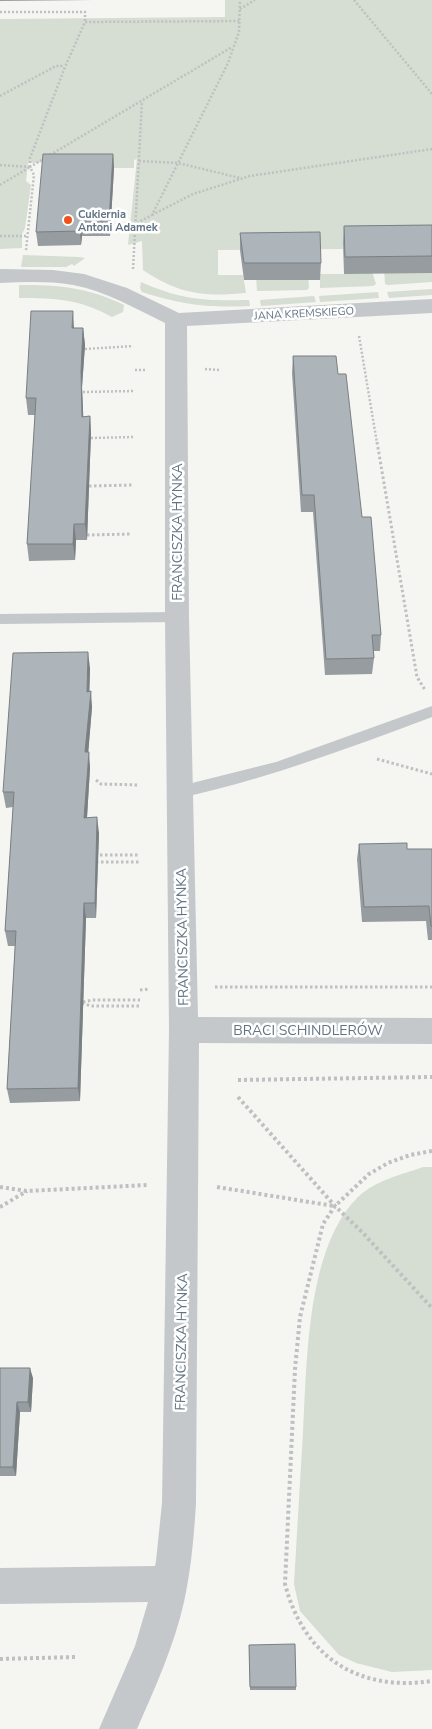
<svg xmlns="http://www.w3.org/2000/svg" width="432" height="1729" viewBox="0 0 432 1729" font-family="'Nunito Sans',sans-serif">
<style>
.green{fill:#d6ddd2}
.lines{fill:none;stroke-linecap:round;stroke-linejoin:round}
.path-far2{stroke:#bec0c2;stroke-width:2.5;stroke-dasharray:2 2;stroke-linecap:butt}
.path-far1{stroke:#bec0c2;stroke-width:3;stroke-dasharray:2.5 2.5;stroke-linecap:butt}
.path{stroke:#bec0c2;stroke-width:4;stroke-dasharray:3 3;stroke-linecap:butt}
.service{fill:#c4c8cb;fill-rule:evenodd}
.minor{fill:#c4c8cb;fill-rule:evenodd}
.wall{fill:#969ca0}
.shaded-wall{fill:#7a7f82}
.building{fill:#aeb5ba;stroke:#7a7f82}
.poi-dot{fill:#ee5119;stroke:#fff;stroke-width:2}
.labels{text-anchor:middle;stroke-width:5;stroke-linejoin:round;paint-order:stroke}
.far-poi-label{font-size:11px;font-weight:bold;fill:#627484;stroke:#fff;text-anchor:start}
.far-street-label{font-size:11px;fill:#627484;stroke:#fff}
.street-label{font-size:14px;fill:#627484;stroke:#fff}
</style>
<rect width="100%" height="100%" fill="#f5f5f1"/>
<path class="green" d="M225,0H432V242L343,243V249L218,250V275H243L246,293C204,297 178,294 143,270L142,241L128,245L137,159L134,160V168H49L53,162L28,163L26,181L31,185L25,228L22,234V248L0,249V19L225,17Z
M23,255L79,257L85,258L74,266L72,264L66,267H21Z
M371,268L376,284L373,286L320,288V274H345Z
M384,268H432V282L388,285L385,284Z
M308,274L309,288L307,290L257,291L256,275Z
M141,282C182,300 204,301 249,300L250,306C208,308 183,305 142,292L140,288Z
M19,285C59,285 87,287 124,305L123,312L112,317C79,299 56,298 19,298Z
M432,289V295L389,298L387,292Z
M378,292L379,298L320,302L319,296Z
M314,296L316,302L261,306L260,300Z
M423,1167H432V1670L392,1672L356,1663L339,1655L300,1611L294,1584C297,1533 300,1483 303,1432C307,1363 306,1248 358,1197C376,1180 401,1175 423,1167Z"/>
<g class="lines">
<path class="path-far2" d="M354,0L432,94
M240,9L255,0
M0,12H85V22
M0,96L56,66H64
M50,155L232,47
M139,161L178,163L240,178
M0,165L30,167
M30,167V158L65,67L85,22L240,21
M0,185L30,167
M152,215L193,194L250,176L432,149
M137,223L152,215L228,63L239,32L240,0
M0,236H27
M26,250L34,175L30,167L45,158
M133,269L142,101
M359,336L377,443
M85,349L133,346
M205,369L220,370
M135,370H146
M83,392L134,391
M91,438L133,437"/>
<path class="path-far1" d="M377,442L417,677L425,690
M89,486L132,485
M87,535L131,534
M377,759L432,774
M96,780L101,784L139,785
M95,855H139
M96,862H139
M215,987H432
M140,990L149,989
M83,1002L92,1000H140
M82,1003L91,1006H139"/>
<path class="path" d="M238,1080L432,1077
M238,1097L335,1206L362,1232L432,1308
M432,1151L410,1155L388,1163L369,1174L335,1206L323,1224L300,1317L295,1369L285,1584C304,1657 358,1692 432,1681
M0,1187L27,1191L148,1185
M217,1187L334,1206
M0,1207L27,1191
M0,1659L75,1657"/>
<path class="service" d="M177,612L182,613L184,617L182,621L177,622L0,624V614Z
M432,706V717C349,748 267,779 180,798L175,796L173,792L175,788L180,786L276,762Z"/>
<path class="minor" d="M0,269L53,270L84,274L127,288L179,313L432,299V313L187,326L189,617L198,1017L432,1018V1044L199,1043L196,1503C194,1536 191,1570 184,1602C174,1646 155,1688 137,1729H99L135,1646L148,1602L0,1604V1568L155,1566L156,1561L162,1503L169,1030L165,617V323C136,309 106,291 73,285C49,281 24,282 0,283Z"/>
</g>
<path class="wall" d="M0,0H93L0,1Z
M113,154L114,168L110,236H82L81,245L38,246L36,232Z
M432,225V273L344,274L343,243L344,226Z
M240,233L321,263L320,280H244L240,250Z
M74,328H83L85,345L82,387L83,417L90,416L91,433L87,540H76L75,560L29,561L27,544L35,415H28L26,398Z
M293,356L338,374L381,635L380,651H374V658L372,674L325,675L313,512H301L292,373Z
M90,668L89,691L92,707L88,752L90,768L87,818L99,833L96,918H86L80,1101L10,1103L7,1089L15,946H8L5,931L13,807L6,808L3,792Z
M359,844L407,849H432V940H428L426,921L362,922L357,859Z
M0,1368L33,1378L31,1412H20L16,1476H0Z
M249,1645L296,1687V1690H250Z"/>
<path class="shaded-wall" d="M113,154L114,168L110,236L109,222Z
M80,222L82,236L81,245L80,231Z
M73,311L74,328H72Z
M83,328L85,345L82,387L84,433L82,417L81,371Z
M90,416L91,433L87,540L85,524Z
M74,524L76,540L75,560L73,544Z
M88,652L90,668L89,708L87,692Z
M91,691L92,707L87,768L85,752Z
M89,752L90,768L86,833L84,818Z
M97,817L99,833L96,918L95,903Z
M84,903L86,918L80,1101L78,1088Z
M30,1368L33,1378L31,1412L28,1402Z
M17,1402L20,1412L16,1476L13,1467Z"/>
<path class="building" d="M43,154H113L109,222H80V231L36,232Z
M432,225V256L345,257L344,226Z
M320,232L321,263H244L240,233Z
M31,311H73L72,328H83L81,371L82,417L90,416L85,524H74L73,544H27L36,398H26Z
M293,356H336L338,374H346L362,517H371L381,635H372L374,658L326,659L314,495H302Z
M88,652L87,692L91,691L85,752H89L84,818L97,817L95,903H84L78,1088L7,1089L16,931H5L14,792H3L13,653Z
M407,843V849H432V926H431L429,906L364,907L359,844Z
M0,1368H30L28,1402H17L13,1467H0Z
M295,1644L296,1687H250L249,1645Z"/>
<circle class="poi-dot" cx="68" cy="220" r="5"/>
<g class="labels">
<g class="far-poi-label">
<text x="78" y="218">Cukiernia<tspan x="78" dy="13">Antoni Adamek</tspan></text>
</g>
<g class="far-street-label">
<text transform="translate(304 313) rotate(-3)" y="4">JANA KREMSKIEGO</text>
</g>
<g class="street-label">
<text transform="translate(177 532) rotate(-90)" y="5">FRANCISZKA HYNKA</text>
<text transform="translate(182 937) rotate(-91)" y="5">FRANCISZKA HYNKA</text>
<text x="308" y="1035">BRACI SCHINDLERÓW</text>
<text transform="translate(181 1342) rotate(-89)" y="5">FRANCISZKA HYNKA</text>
</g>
</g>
</svg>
